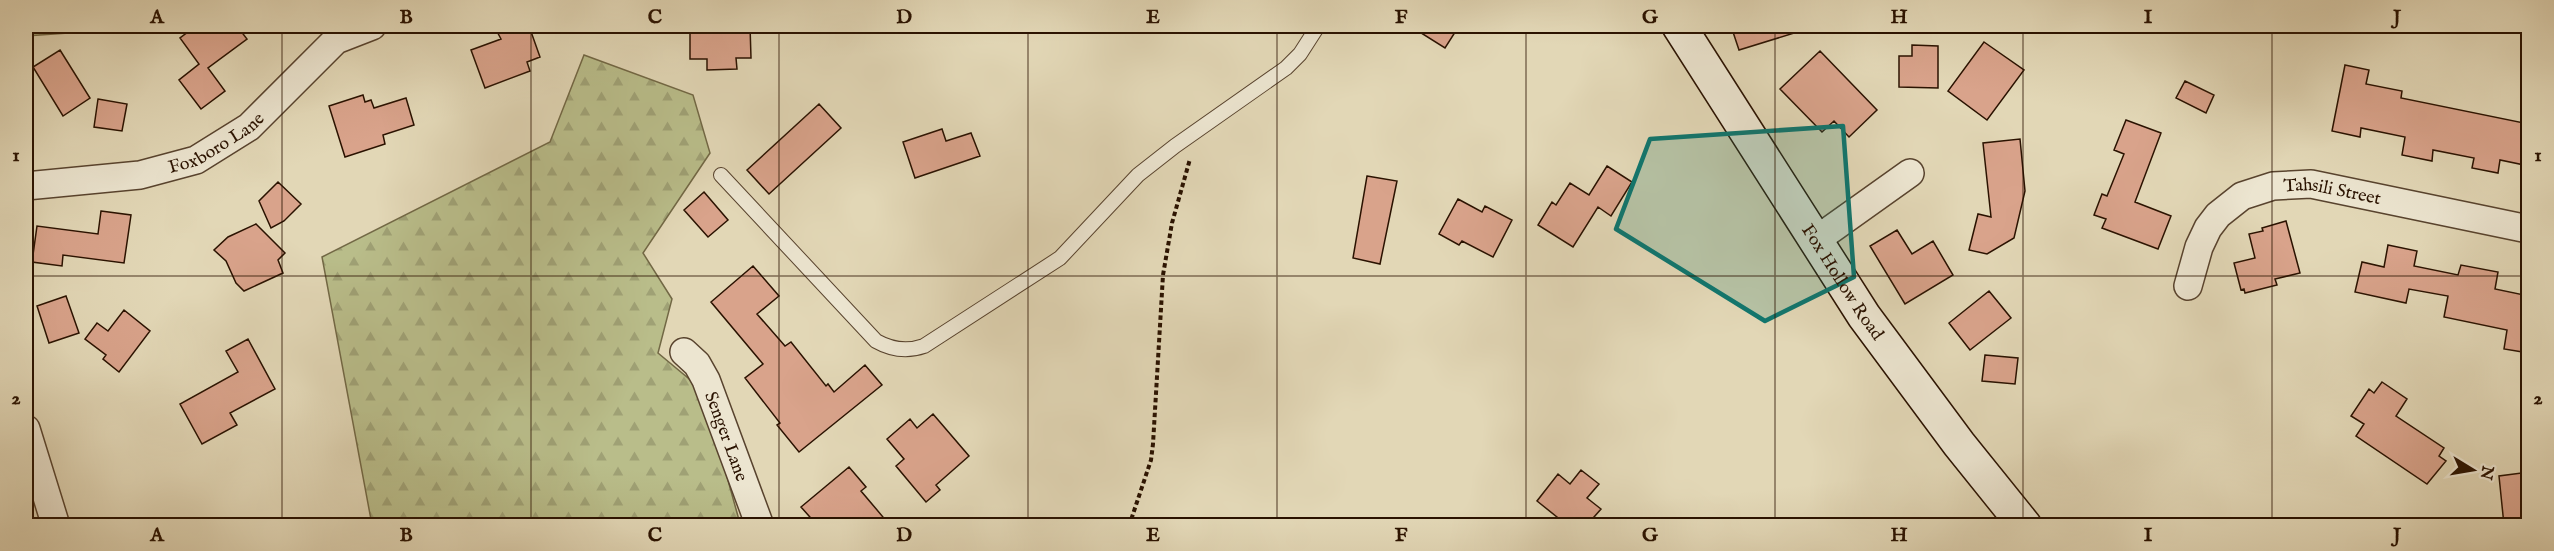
<svg xmlns="http://www.w3.org/2000/svg" width="2554" height="551" viewBox="0 0 2554 551" font-family="'IM FELL English',serif">
<style>
.forest{fill:url(#forest-firs);stroke:#726845;stroke-width:1.5}
.building{fill:#d9a38b;stroke:#2a1200;stroke-width:1.5}
.lines{fill:none;stroke-linecap:round;stroke-linejoin:round}
.lane-casing{stroke:#58432e;stroke-width:16}
.street-casing{stroke:#58432e;stroke-width:30}
.secondary-casing{stroke:#2a1200;stroke-width:36}
.path{stroke:#2a1200;stroke-width:4;stroke-dasharray:4.5 3;stroke-linecap:butt}
.lane{stroke:#ece5d0;stroke-width:14}
.street{stroke:#ece5d0;stroke-width:27}
.secondary{stroke:#ece5d0;stroke-width:33}
.marked{fill:#0f766e;fill-opacity:0.2;stroke:#0f766e;stroke-width:4.5;stroke-linejoin:round}
.grid{fill:none;stroke:#2a1200;stroke-width:1.5;stroke-opacity:0.55}
.labels{text-anchor:middle;stroke-width:5;stroke-linejoin:round;paint-order:stroke}
.street-label{font-size:18px;fill:#2a1200;stroke:#ece5d0}
.neatline{fill:none;stroke:#2a1200;stroke-width:2}
.grid-label{font-size:20px;text-anchor:middle;font-weight:bold;fill:#2a1200}
</style>
<defs>
<pattern id="forest-firs" width="22" height="20" patternUnits="userSpaceOnUse" patternTransform="scale(1.5)"><rect width="22" height="20" fill="#b9bd8a"/><path d="M5 1l3.5 6h-7zM16 11l3.5 6h-7z" fill="#9fa175"/></pattern>
</defs>
<rect width="100%" height="100%" fill="#e2d7b6"/>
<filter id="stains"><feTurbulence type="fractalNoise" baseFrequency=".00333" numOctaves="4"/><feColorMatrix values="0 0 0 0 .2 0 0 0 0 .09 0 0 0 0 .02 0 0 0 .5 -.17"/></filter>
<radialGradient id="worn" r=".72"><stop offset=".6" stop-color="#630" stop-opacity="0"/><stop offset="1" stop-color="#630" stop-opacity=".3"/></radialGradient>
<path class="forest" d="M26,26H128L126,29L26,36Z
M584,55L693,95L710,153L643,253L672,299L658,353L694,383L718,444L739,520L730,526L372,525L322,257L550,142Z"/>
<path class="building" d="M196,26H237L247,39L208,68L225,91L201,109L179,80L199,64L180,38Z
M494,26H529L540,57L527,62L530,71L485,88L471,50L501,39Z
M690,26H750L751,58H736L737,69L707,70V59H690Z
M1410,26H1459L1445,48Z
M1731,26H1804V30L1739,50Z
M1984,42L2024,70L1987,120L1948,91Z
M1912,45L1938,46V88L1899,87V56H1912Z
M60,50L90,98L63,116L33,67Z
M1820,51L1877,110L1849,137L1834,121L1822,132L1780,89Z
M2345,65L2369,70L2366,84L2402,91L2401,98L2529,124V166L2500,160L2498,173L2472,168L2474,158L2433,150L2432,161L2402,155L2405,137L2361,128L2360,137L2332,131Z
M2185,81L2214,95L2206,113L2176,98Z
M363,95L365,102L371,100L374,108L406,98L414,125L383,135L385,144L345,157L329,106Z
M98,99L127,104L122,131L94,127Z
M819,104L841,128L769,194L747,170Z
M2126,120L2161,133L2135,202L2171,216L2158,249L2102,228L2106,219L2094,215L2102,194L2107,196L2124,154L2114,150Z
M942,129L946,141L971,133L980,156L915,178L903,142Z
M2020,139L2025,191L2014,238L1987,254L1969,250L1978,214L1991,217L1983,143Z
M1607,166L1632,182L1611,216L1598,207L1573,247L1538,225L1552,202L1556,205L1570,183L1589,195Z
M1367,176L1397,181L1380,264L1353,258Z
M278,182L301,204L284,221L271,228L259,201Z
M704,192L728,220L708,237L684,210Z
M1458,199L1482,212L1485,206L1512,220L1493,257L1462,241L1459,245L1439,234Z
M101,211L131,215L124,263L63,255L62,266L32,262L37,226L98,234Z
M2286,221L2300,273L2275,279L2277,285L2245,293L2244,289L2241,290L2234,263L2255,258L2249,234L2263,231L2262,228Z
M256,224L285,253L278,260L283,273L244,291L236,283L226,261L214,250L228,237Z
M1897,230L1912,254L1933,241L1953,275L1905,304L1870,246Z
M2388,245L2417,251L2414,266L2458,275L2461,265L2498,272L2495,289L2529,296V353L2504,349L2507,330L2444,317L2448,296L2409,289L2406,303L2355,292L2362,262L2384,267Z
M753,266L779,296L757,314L785,346L791,342L826,386L828,384L834,392L865,365L882,385L799,452L777,425L780,423L745,378L763,364L711,302Z
M1989,291L2011,318L1970,350L1949,323Z
M66,296L79,333L49,343L37,306Z
M124,310L150,331L119,372L103,359L106,355L85,339L97,323L108,331Z
M248,339L275,389L230,413L237,425L202,444L180,404L238,372L226,351Z
M1985,355L2018,358L2015,384L1982,381Z
M2382,382L2407,399L2396,416L2444,448L2439,456L2446,461L2427,484L2356,436L2364,424L2351,416L2369,389L2374,393Z
M933,414L969,456L936,485L940,490L926,502L896,466L904,459L887,439L910,419L917,428Z
M849,467L866,487L861,491L883,517L872,525H817L801,507Z
M1581,470L1599,484L1587,498L1601,509L1587,525H1567L1537,501L1558,474L1570,484Z
M2529,472V525H2504L2499,476Z"/>
<g class="lines">
<g class="lane-casing">
<path id="lane" d="M721,175L876,341C892,350 907,352 924,346L1060,258L1138,175L1175,146L1286,68L1300,54L1318,26"/>
</g>
<g class="street-casing">
<g id="street">
<path id="s1" d="M26,186L140,175L196,160L249,127L336,40L372,26"/>
<path d="M1816,240L1910,173"/>
<path id="s2" d="M2188,286L2199,247L2208,228L2218,215L2242,196L2273,186L2311,184L2528,229"/>
<path id="s3" d="M684,352L697,364L706,380L760,526"/>
<path d="M26,429L56,526"/>
</g>
</g>
<g class="secondary-casing">
<g id="secondary">
<path id="s4" d="M1679,26L1864,316L1959,444L2025,526"/>
</g>
</g>
<path class="path" d="M1129,526L1151,460L1153,444L1163,275L1172,223L1190,159"/>
<use href="#lane" class="lane"/>
<use href="#street" class="street"/>
<use href="#secondary" class="secondary"/>
</g>
<path class="marked" d="M1843,126L1854,277L1765,321L1616,229L1650,139Z"/>
<path class="grid" d="M282,26V526M531,26V526M779,26V526M1028,26V526M1277,26V526M1526,26V526M1775,26V526M2023,26V526M2272,26V526M26,276H2528"/>
<g class="labels">
<g class="street-label">
<text dy="6" stroke="none"><textPath href="#s1" startOffset="198">Foxboro Lane</textPath></text>
<text dy="6" stroke="none"><textPath href="#s2" startOffset="201">Tahsili Street</textPath></text>
<text dy="6" stroke="none"><textPath href="#s4" startOffset="304">Fox Hollow Road</textPath></text>
<text dy="6" stroke="none"><textPath href="#s3" startOffset="96">Senger Lane</textPath></text>
</g>
</g>
<rect width="2554" height="551" fill="none" stroke="#e2d7b6" stroke-width="66"/>
<g transform="translate(2473 470) rotate(101)" stroke="#ece5d0" stroke-width="4.5" paint-order="stroke">
<path d="M0-4.5L10 22L0 15L-10 22Z" fill="#2a1200"/>
<text y="-9" font-size="16" font-weight="bold" text-anchor="middle" fill="#2a1200">N</text>
</g>
<rect x="33" y="33" width="2488" height="485" class="neatline"/>
<g class="grid-label">
<text x="157" y="23">A</text>
<text x="406" y="23">B</text>
<text x="655" y="23">C</text>
<text x="904" y="23">D</text>
<text x="1153" y="23">E</text>
<text x="1401" y="23">F</text>
<text x="1650" y="23">G</text>
<text x="1899" y="23">H</text>
<text x="2148" y="23">I</text>
<text x="2397" y="23">J</text>
<text x="16" y="161">1</text>
<text x="2538" y="161">1</text>
<text x="16" y="404">2</text>
<text x="2538" y="404">2</text>
<text x="157" y="541">A</text>
<text x="406" y="541">B</text>
<text x="655" y="541">C</text>
<text x="904" y="541">D</text>
<text x="1153" y="541">E</text>
<text x="1401" y="541">F</text>
<text x="1650" y="541">G</text>
<text x="1899" y="541">H</text>
<text x="2148" y="541">I</text>
<text x="2397" y="541">J</text>
</g>
<rect width="100%" height="100%" filter="url(#stains)"/>
<rect width="100%" height="100%" fill="url(#worn)"/>
</svg>
